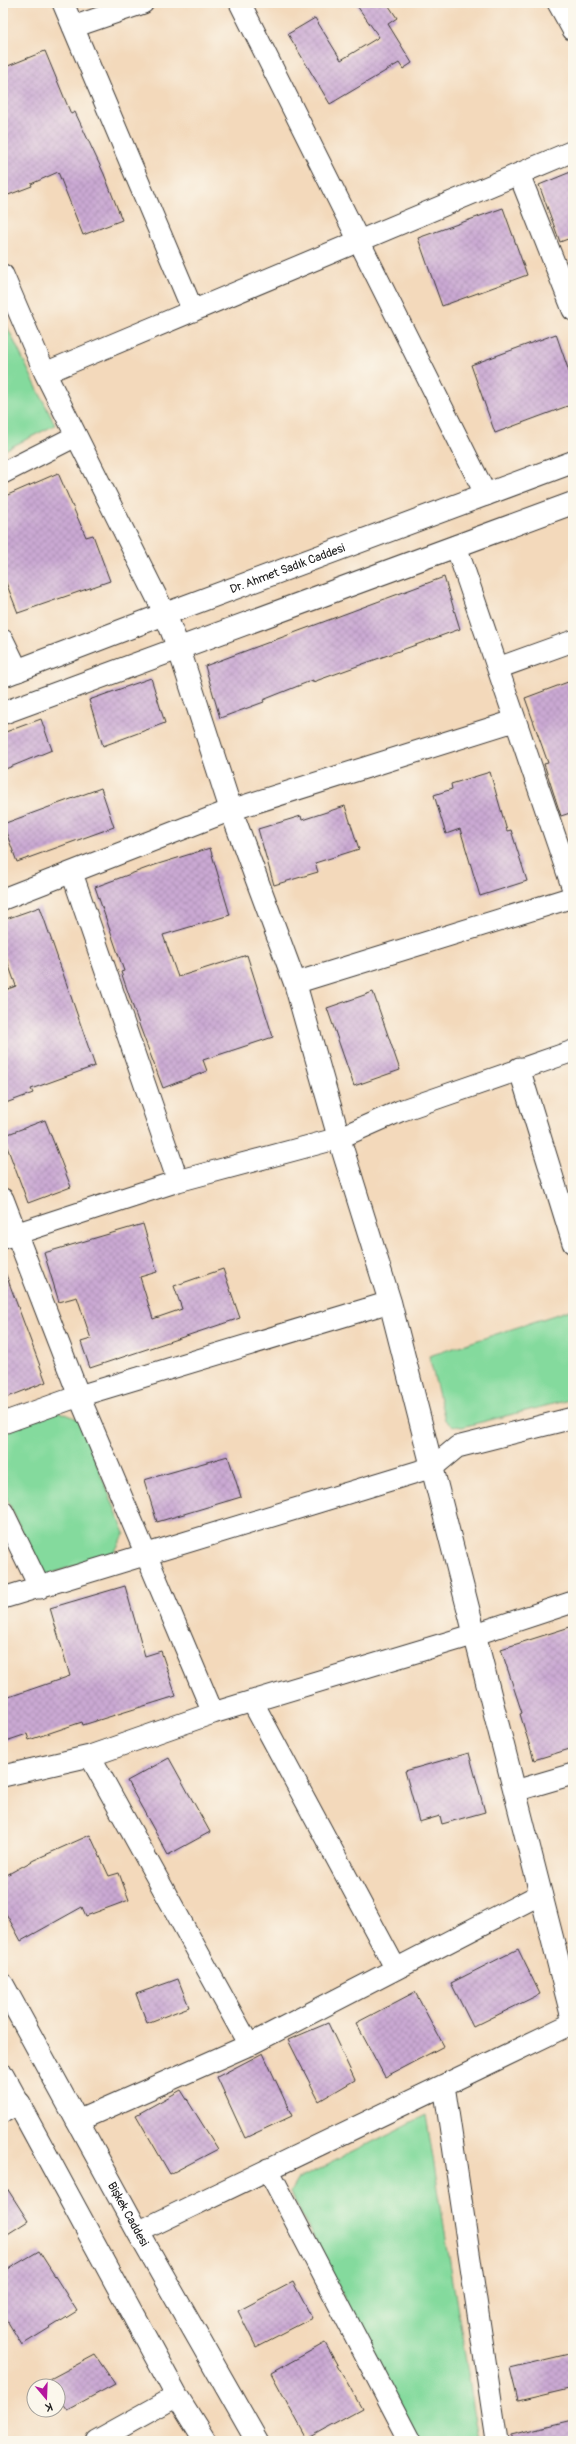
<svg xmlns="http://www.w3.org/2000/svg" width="576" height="2444" viewBox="0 0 576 2444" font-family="Pangolin,sans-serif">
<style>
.park{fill:#84da9d;stroke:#507b5c}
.building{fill:url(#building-cross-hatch)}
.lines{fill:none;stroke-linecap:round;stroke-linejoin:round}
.street-casing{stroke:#3c3834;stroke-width:23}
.secondary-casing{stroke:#3c3834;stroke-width:24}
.street{stroke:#fff;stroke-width:21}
.secondary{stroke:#fff;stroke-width:22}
.labels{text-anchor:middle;stroke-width:3;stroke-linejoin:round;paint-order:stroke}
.street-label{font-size:12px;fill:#1c1c1c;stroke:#fbf7ec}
</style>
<defs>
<pattern id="building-cross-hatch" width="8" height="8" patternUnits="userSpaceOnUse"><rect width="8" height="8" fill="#caa9d3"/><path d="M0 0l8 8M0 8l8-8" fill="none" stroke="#ad91b5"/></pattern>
</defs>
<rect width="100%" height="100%" fill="#fbf7ec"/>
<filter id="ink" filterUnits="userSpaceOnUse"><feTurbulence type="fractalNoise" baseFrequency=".025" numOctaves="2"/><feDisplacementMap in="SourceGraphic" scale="8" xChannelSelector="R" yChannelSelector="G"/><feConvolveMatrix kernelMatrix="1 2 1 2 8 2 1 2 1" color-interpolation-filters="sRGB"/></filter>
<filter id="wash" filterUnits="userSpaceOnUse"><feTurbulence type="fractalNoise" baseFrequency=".012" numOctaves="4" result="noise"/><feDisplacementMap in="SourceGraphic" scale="16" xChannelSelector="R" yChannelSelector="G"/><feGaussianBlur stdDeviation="0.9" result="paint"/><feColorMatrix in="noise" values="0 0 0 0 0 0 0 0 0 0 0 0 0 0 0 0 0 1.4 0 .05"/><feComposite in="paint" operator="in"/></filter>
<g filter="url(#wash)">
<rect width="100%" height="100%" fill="#f3d9bb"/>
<path class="park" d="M3,318L55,425L3,451Z
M573,1309V1399L462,1427L451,1425L445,1420L429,1356Z
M58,1411L78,1419L125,1533L114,1553L46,1575L38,1567L3,1490V1433Z
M426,2115L479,2441H417L290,2192L297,2180Z"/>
<g id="blocks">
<path class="building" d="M355,3H387L397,18L388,24L412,63L403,69L399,63L330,104L288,34L315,18L341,60L379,37Z
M45,51L71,114L75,112L104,174L122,220L83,235L58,172L31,184L32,186L3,197V68Z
M573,171V237L560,242L539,185Z
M503,208L527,275L442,306L418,238Z
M556,334L573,383V404L495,433L471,365Z
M58,473L86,537L93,535L110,581L18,613L3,575V497Z
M444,577L460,629L313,682V680L263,700L264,702L220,718L205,666Z
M151,678L165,723L103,746L89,700Z
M568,682L573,696V812L561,816L544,764L548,763L525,698Z
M41,719L52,750L3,770V733Z
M490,772L507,831L511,830L527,881L480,896L460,829L446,834L434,795L452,789L451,784Z
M101,788L114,827L17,862L3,824Z
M345,806L359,849L315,863L318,872L274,885L258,829L301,816L302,820Z
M210,848L230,915L163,935L178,977L247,955L273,1037L203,1060L207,1071L163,1088L140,1027L121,972L124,971L95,887L155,865Z
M40,907L95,1066L31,1089L33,1093L3,1104V991L16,986L3,949V920Z
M373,992L400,1070L354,1086L327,1008Z
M45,1120L71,1187L28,1203L3,1136Z
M143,1224L157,1272L140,1277L153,1319L182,1309L174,1286L223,1269L240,1318L90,1368L81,1342L91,1339L77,1297L59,1302L44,1253Z
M5,1272L46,1382L3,1399V1273Z
M228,1456L241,1497L157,1522L144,1480Z
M125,1586L145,1656L161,1651L176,1696L83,1725L82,1722L29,1740L27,1734L3,1742V1699L70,1676L50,1608Z
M573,1626V1748L534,1760L520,1714L522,1713L501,1649Z
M469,1753L485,1812L442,1824L440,1816L419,1822L405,1771Z
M169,1758L210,1832L168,1855L127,1781Z
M90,1835L109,1876L119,1873L129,1900L86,1916L82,1907L21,1941L3,1908V1877L34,1860Z
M518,1949L540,1994L473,2027L451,1983Z
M178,1979L189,2007L147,2023L136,1994Z
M415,1992L444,2046L385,2077L356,2023Z
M328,2023L355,2080L319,2101L288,2040Z
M263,2053L292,2116L245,2138L217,2077Z
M181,2090L218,2149L170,2174L136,2115Z
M3,2182L28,2221L3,2237Z
M39,2251L77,2311L22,2345L3,2314V2272Z
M293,2282L312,2318L256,2347L238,2311Z
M325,2343L362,2409L307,2439L271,2373Z
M573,2353V2388L518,2401L510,2368Z
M95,2355L115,2384L67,2410L58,2398V2386H37Z
M573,2420V2441H511V2435Z"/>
</g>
</g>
<g filter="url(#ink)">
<use href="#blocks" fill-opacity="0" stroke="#3c3834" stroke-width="1"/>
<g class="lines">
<g class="street-casing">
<path id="street" d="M63,3L193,311
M240,3L486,495
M558,3L573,30
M73,27L143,3
M519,174L573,310
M3,275L45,373L165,614
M45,373L573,151
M3,473L76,436
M456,546L573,889
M3,640L18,671
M498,668L573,641
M72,873L178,1181
M3,899L231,810L514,721
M295,983L573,897
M519,1068L573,1243
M3,1199L79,1396L213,1713
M3,1238L178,1181L339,1138L400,1111L573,1051
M3,1423L79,1396L390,1302
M3,1512L40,1588
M3,1598L433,1467L457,1447L573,1418
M252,1701L396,1969
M90,1756L249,2045
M3,1776L90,1756L213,1713L476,1634L573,1602
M515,1791L573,1774
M444,2085L497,2441
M3,2112L20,2103
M77,2121L249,2045L541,1894
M268,2169L410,2441
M138,2232L573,2023
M96,2441L177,2396"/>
</g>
<g class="secondary-casing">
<g id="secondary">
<path d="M165,614L179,649L231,810L295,983L339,1138L390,1302L573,2020"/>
<path id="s1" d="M3,676L165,614L573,462"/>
<path d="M3,713L573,503"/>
<path id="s2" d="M3,1985L138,2232L257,2441"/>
<path d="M3,2075L177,2396L205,2441"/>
</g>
</g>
<use href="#street" class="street"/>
<use href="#secondary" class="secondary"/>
</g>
</g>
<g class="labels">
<g class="street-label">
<text dy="4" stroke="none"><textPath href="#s1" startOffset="304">Dr. Ahmet Sadık Caddesi</textPath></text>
<text dy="4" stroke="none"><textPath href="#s2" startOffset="261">Bişkek Caddesi</textPath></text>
</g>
</g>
<rect width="576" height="2444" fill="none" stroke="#fbf7ec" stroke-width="16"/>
<g transform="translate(46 2398) rotate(161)"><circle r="19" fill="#fbf7ec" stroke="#a29f99"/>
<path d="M0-3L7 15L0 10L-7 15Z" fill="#b5179e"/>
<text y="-6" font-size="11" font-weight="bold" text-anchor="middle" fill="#1c1c1c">K</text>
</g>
</svg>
